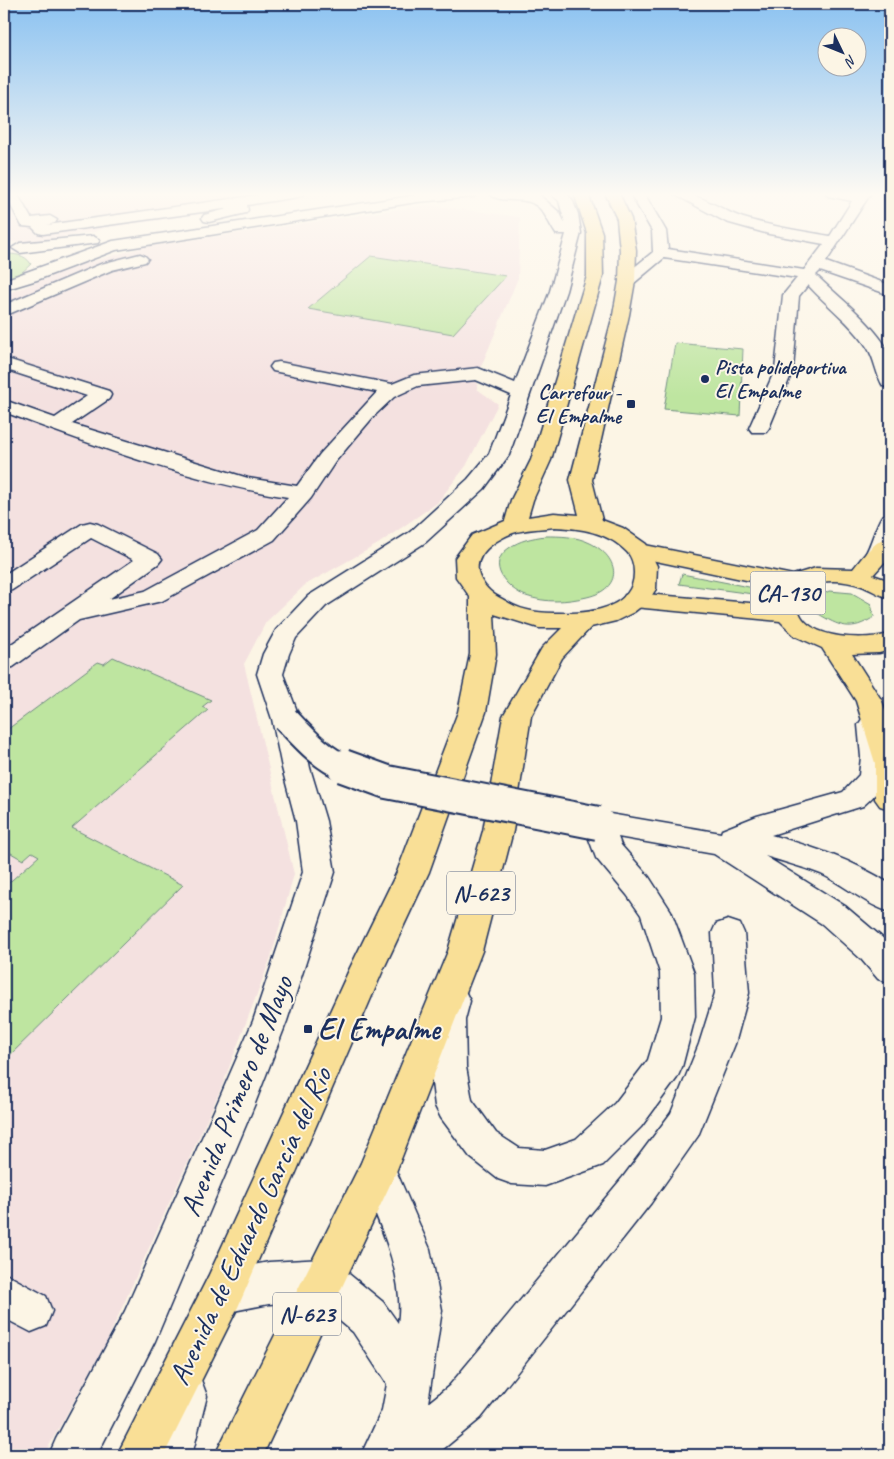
<svg xmlns="http://www.w3.org/2000/svg" width="894" height="1459" viewBox="0 0 894 1459" font-family="Caveat,sans-serif">
<style>
.built{fill:#f4e1e0}
.green{fill:#bee5a0;stroke:#6c8a7f}
.lines{fill:none;stroke-linecap:round;stroke-linejoin:round}
.minor-casing{stroke:#1b2f5e;stroke-width:3}
.major-casing{stroke:#1b2f5e;stroke-width:3}
.highway-casing{stroke:#1b2f5e;stroke-width:3}
.minor{fill:#fcf5e5;fill-rule:evenodd}
.major{fill:#f9df96;fill-rule:evenodd}
.highway{fill:#f9df96;fill-rule:evenodd}
.minor-bridge-far1-casing{stroke:#1b2f5e;stroke-width:29;stroke-linecap:butt}
.minor-bridge-casing{stroke:#1b2f5e;stroke-width:36;stroke-linecap:butt}
.minor-bridge-far1{stroke:#fcf5e5;stroke-width:25}
.minor-bridge{stroke:#fcf5e5;stroke-width:32}
.poi-dot{fill:#1b2f5e;stroke:#fcf5e5;stroke-width:2}
.labels{text-anchor:middle;stroke-width:4;stroke-linejoin:round;paint-order:stroke}
.far-poi-label{font-size:21px;font-weight:bold;fill:#1b2f5e;stroke:#fcf5e5;text-anchor:start}
.shield{fill:#fcf5e5;stroke:#5e6a86;stroke-width:1}
.shield-label{font-size:24px;font-weight:bold;fill:#1b2f5e}
.near-poi-label{font-size:30px;font-weight:bold;fill:#1b2f5e;stroke:#fcf5e5;text-anchor:start}
.near-street-label{font-size:30px;fill:#1b2f5e;stroke:#fcf5e5}
</style>
<rect width="100%" height="100%" fill="#fcf5e5"/>
<filter id="ink" filterUnits="userSpaceOnUse"><feTurbulence type="fractalNoise" baseFrequency=".02" numOctaves="2"/><feDisplacementMap in="SourceGraphic" scale="10" xChannelSelector="R" yChannelSelector="G"/><feConvolveMatrix kernelMatrix="1 2 1 2 8 2 1 2 1" color-interpolation-filters="sRGB"/></filter>
<g filter="url(#ink)">
<path class="built" d="M4,193H346L105,228L94,232L38,241L14,242L4,241Z
M428,205L520,217L518,278L478,374L477,389L498,404L466,466L437,503L378,544L305,585L266,622L244,664L294,874L271,957L222,1086L106,1343L44,1455H4V295L83,264L144,247Z"/>
<path class="green" d="M4,254C14,254 25,254 31,264L20,274L4,279Z
M371,256L506,276L453,334L308,309Z
M675,343L743,349L740,416L664,409Z
M545,536C560,536 576,536 590,543C621,558 623,589 587,597C566,602 546,603 526,596C507,589 485,564 509,548C520,540 532,538 545,536Z
M682,574L754,588L753,594L679,584Z
M829,591L852,593L871,604L874,617C851,632 840,627 817,613L814,600Z
M113,657L211,700L202,707L208,710L72,828L183,885L4,1061V887L39,856L32,852L23,860L4,849V732L98,662L104,664Z"/>
<g class="lines">
<g class="minor-casing">
<path id="minor" d="M4,193H17L31,218L50,216L57,220L55,223L47,225L273,193H305L298,197L247,205L248,210L246,213L209,222L204,221L202,218L204,215L231,208L43,234L38,233L32,227L22,226Z
M431,193H480L473,197L417,202L116,250L37,280L4,290V280L113,241Z
M489,193H537L560,213L565,223L559,201L550,193H565L572,199L578,214L581,233L566,291L509,455L484,489L426,542L326,606L296,638L289,654L283,674L300,719L310,768L326,821L335,872L287,1021L254,1106L155,1341L97,1455H49L56,1439L125,1311L216,1106L253,1021L303,872L296,821L282,768L272,719L257,674L263,654L276,630L308,596L410,532L468,479L489,454L511,395L476,380L418,386L394,397L374,416L335,462L311,498L274,540L162,601L79,620L13,667L4,669V649L134,560L91,538L12,590L4,592V575L82,524L90,522L98,524L158,554L162,559L158,564L109,599L145,591L258,530L288,497C191,482 96,446 4,412V400L55,418L87,396L4,369V358L109,391L111,395L109,399L72,424L248,478L297,486L320,454L377,392L273,371L270,367L273,363L279,362L392,384L414,375L478,368L515,383L550,291L566,234H556C548,223 545,209 532,203C520,197 498,204 489,193Z
M630,193H644L666,231L668,249L804,270L824,244L769,234L726,222L672,193C698,190 722,212 747,219C774,227 802,231 830,236L852,201L828,196L826,193H871L826,262L890,285V295L820,271L816,275C836,295 882,330 890,356C893,365 890,378 890,388L883,386C876,375 875,359 867,347C851,323 827,306 808,285L799,296L793,370L769,428L766,432H752L749,428L775,370L783,295L797,278L664,258L633,284H621L619,281L621,278L653,252L652,231Z
M93,236L100,240L98,243L20,253L12,248L20,243Z
M140,254L145,256L148,259L145,262L112,270L4,316V305L101,264Z
M890,514V551L885,560L877,562L869,560L865,555C872,543 875,527 882,516Z
M872,716L882,719C886,726 887,732 888,741C892,769 885,788 863,806L771,835C813,847 853,860 890,884V912C866,905 845,885 821,874C803,867 784,862 765,856L845,906L885,940L890,946V983L878,979L861,959L822,924L714,854L618,837L621,845L649,877L671,911L694,973L695,1017L682,1067L677,1078L641,1127L603,1165L545,1186L512,1184L498,1179L470,1157L441,1118L435,1106L430,1067L431,1020L441,991L453,987L465,991L470,1001L465,1020L466,1067L472,1100L496,1133L519,1148L545,1150L576,1139L615,1103L648,1060L661,1017L660,973L641,915L627,895L596,858L583,823L587,815L598,812L721,833L722,830L757,816L843,792L859,775L861,757L858,725L862,719Z
M728,920L740,924L744,933L749,993L735,1044L698,1136L651,1203L481,1418L436,1455H361L382,1410L387,1384L353,1332L316,1301L269,1304L223,1313L208,1307L202,1292L208,1277L223,1271L269,1262L323,1259L338,1265L383,1302L398,1323C406,1275 376,1216 358,1172L363,1159L377,1154L391,1159L430,1249L442,1310L428,1403L449,1386L623,1177L671,1113L699,1044L715,993L712,933L716,924Z
M4,1273L46,1296L52,1311L46,1326L31,1332L4,1318Z
M185,1374L201,1380L207,1396L192,1455H146L169,1380Z"/>
</g>
<g class="major-casing">
<path id="major" d="M890,537V556L873,575L890,581V598C880,596 872,590 862,586C841,579 812,577 797,596C798,601 797,607 799,612C810,641 867,640 890,634V650L879,653L852,654L882,701L890,724V809L880,806L875,799V763L856,701L822,648L795,636L780,621L634,607L625,605L622,600L625,595L634,593L774,605L773,596L780,587L632,556L629,551L632,546L640,544L793,575L816,568L853,569C863,557 873,541 890,537Z"/>
</g>
<g class="highway-casing">
<path id="highway" d="M574,193H588L602,233L603,276L551,460L533,500L528,517L554,513L579,515L570,480L613,315L619,281L620,250L617,219L605,193H619L631,219L636,250L635,281L629,315L592,480L602,520L623,528L646,544L657,566L656,589L648,601L634,612L616,621L591,627L562,658L531,716L513,831L482,951L396,1172L263,1455H215L361,1163L448,951L483,831L503,716L542,648L562,628H539L494,614L496,654L486,712L429,872L384,968L238,1307L164,1455H117L208,1277L350,968L397,872L458,712L470,654V597L456,577L455,558L472,535L505,521L511,500L531,460L587,276V233ZM554,527C580,528 608,532 627,552C632,557 634,566 634,573C634,609 588,614 560,613C543,613 524,612 509,603C503,599 495,596 490,591C462,565 487,543 513,533C525,529 541,529 554,527Z"/>
</g>
<use href="#minor" class="minor"/>
<use href="#major" class="major"/>
<use href="#highway" class="highway"/>
<g class="minor-bridge-far1-casing">
<path id="minor-bridge-far1" d="M286,719C303,737 322,759 346,768"/>
</g>
<g class="minor-bridge-casing">
<path id="minor-bridge" d="M343,766L387,782L598,823"/>
</g>
<use href="#minor-bridge-far1" class="minor-bridge-far1"/>
<use href="#minor-bridge" class="minor-bridge"/>
</g>
</g>
<linearGradient id="sky" x2="0" y2="1"><stop stop-color="#8bc2f1"/><stop offset="0.49" stop-color="#fefaf3"/><stop offset="1" stop-color="#fefaf3" stop-opacity="0"/></linearGradient>
<rect width="894" height="397" fill="url(#sky)"/>
<g class="poi-dot">
<circle cx="705" cy="379" r="5"/>
<rect x="626" y="399" width="10" height="10" rx="2.5"/>
<rect x="303" y="1024" width="10" height="10" rx="2.5"/>
</g>
<g class="labels">
<g class="far-poi-label">
<text x="715" y="374">Pista polideportiva<tspan x="715" dy="24">El Empalme</tspan></text>
<text x="621" y="399" text-anchor="end">Carrefour -<tspan x="621" dy="24">El Empalme</tspan></text>
</g>
<g class="shield">
<rect x="750.5" y="571.5" width="75" height="43" rx="4"/>
<rect x="447" y="871.5" width="68" height="43" rx="4"/>
<rect x="273" y="1292.5" width="68" height="43" rx="4"/>
</g>
<g class="shield-label">
<text x="788" y="601">CA-130</text>
<text x="481" y="901">N-623</text>
<text x="307" y="1322">N-623</text>
</g>
<g class="near-poi-label">
<text x="318" y="1039">El Empalme</text>
</g>
<g class="near-street-label">
<text transform="translate(236 1096) rotate(-68)" y="10">Avenida Primero de Mayo</text>
<text transform="translate(250 1226) rotate(-65)" y="10">Avenida de Eduardo García del Río</text>
</g>
</g>
<rect width="894" height="1459" fill="none" stroke="#fcf5e5" stroke-width="20"/>
<rect x="10" y="10" width="874" height="1439" fill="none" stroke="#1b2f5e" stroke-width="2" filter="url(#ink)"/>
<g transform="translate(842 52) rotate(133)"><circle r="24" fill="#fcf5e5" stroke="#a2a6af"/>
<path d="M0-4L9 19L0 12L-9 19Z" fill="#1b2f5e"/>
<text y="-8" font-size="14" font-weight="bold" text-anchor="middle" fill="#1b2f5e">N</text>
</g>
</svg>
